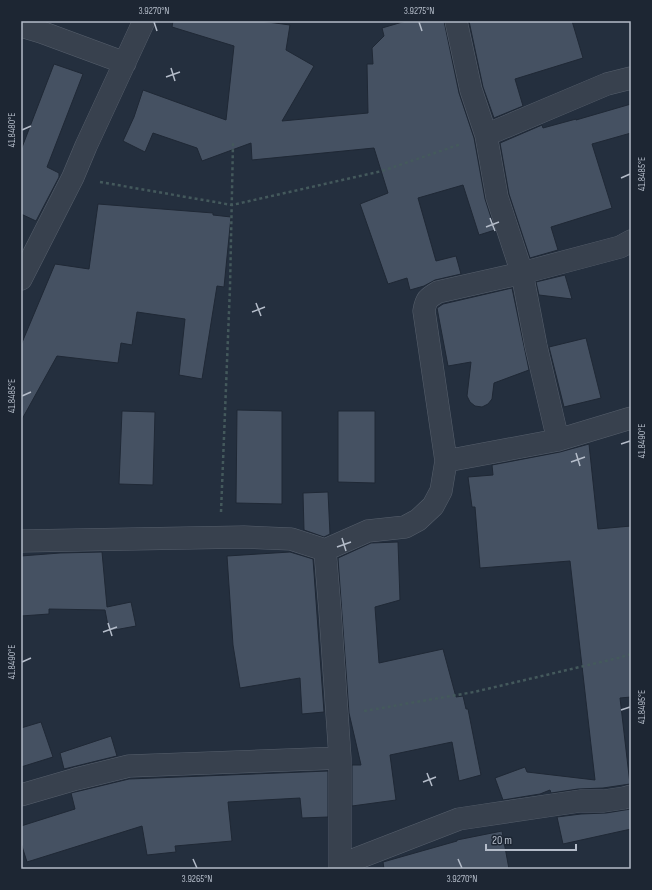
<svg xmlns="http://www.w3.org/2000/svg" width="652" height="890" viewBox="0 0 652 890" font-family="'Sofia Sans Condensed',sans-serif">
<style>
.building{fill:#455162;stroke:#1f2835}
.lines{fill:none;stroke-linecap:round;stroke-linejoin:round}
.minor-casing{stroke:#565f6c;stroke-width:23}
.path{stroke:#44595c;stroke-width:2.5;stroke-dasharray:3 3;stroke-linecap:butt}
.minor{stroke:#38414e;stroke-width:22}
.ticks{fill:none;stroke:#b4bcc9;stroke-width:1.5}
.neatline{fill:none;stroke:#b4bcc9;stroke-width:1.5}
.ticks-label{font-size:10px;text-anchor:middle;fill:#b4bcc9}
</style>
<rect width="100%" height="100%" fill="#242f3e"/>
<path class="building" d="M173,21H260L290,25L286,50L314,66L282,121L368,113L367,64H373L372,48L384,36L382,28L406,21H444L459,93L474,138L485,199L495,230L479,235L463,185L418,198L436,261L456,256L461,274L435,280L424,286L410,290L407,278L388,284L360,204L388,193L374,148L252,160L251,143L202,161L197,148L153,133L145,152L123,141L134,117L143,90L226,120L234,46L172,27Z
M469,21H572L583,58L515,79L523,106L494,118L483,87Z
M54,64L83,74L47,167L59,173V177L36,221L21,214V150Z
M631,104V133L592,144L612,208L551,227L558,250L530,258L509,194L500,143L542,125L543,128L576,119V120Z
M98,204L213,213V215L231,217L224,287L217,286L202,379L179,375L185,319L137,312L132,345L121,343L118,363L57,356L21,421V345L55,264L89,269Z
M565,275L572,299L539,295L536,282Z
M512,288L529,370L494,383L492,399L488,404L482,407L475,406L470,402L467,396L471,362L448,366L437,308L443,304Z
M586,338L601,398L564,407L549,347Z
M237,410L282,411V504L236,503Z
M122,411L155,412L153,485L119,484Z
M338,411H375V483L338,482Z
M589,444L598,529L631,526V697L620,698L630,784L603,788L578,789L551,793L550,790L540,794L503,800L495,778L525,767L527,772L595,780L570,561L480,568L475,507H472L468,477L493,475L492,465L560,452Z
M328,492L330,534L324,537L304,530L303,493Z
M398,542L400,600L375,607L379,663L443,649L456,697L463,696L466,709H468L481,775L459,781L452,742L390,755L396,800L352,806V765H361L349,713L338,558L371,543Z
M102,552L107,607L131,602L136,626L109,631L105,610L49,609V614L21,616V556L60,553Z
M290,552L313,559L324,712L302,714L300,678L240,688L233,645L227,556Z
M41,722L53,757L21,767V728Z
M111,736L117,756L64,769L60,753Z
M328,771V817L302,818L300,798L228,802L232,841L175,846L176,852L147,855L142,826L27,862L21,843V826L75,809L71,793L129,779Z
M631,809V829L563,844L557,817L581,814L606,813Z
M502,831L509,869H384L383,862L457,841V840Z"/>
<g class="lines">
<g class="minor-casing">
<path id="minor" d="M456,21L471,90L486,135L497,197L522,273L536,346L558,440
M21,26L41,32L125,63
M486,135L607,84L631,78
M21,279L73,177L86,146L144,21
M446,461L424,311C426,299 428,298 438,292L522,273L620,247L631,241
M21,541L244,537L291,539L325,550L368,531L405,527L418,520L433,506L441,491L446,461L558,440L631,418
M325,550L330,611L340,758V869
M21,795L76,779L129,766L340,758
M340,865L459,819L580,801H604L624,798L631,796"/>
</g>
<path class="path" d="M100,182L232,205L382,171L461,144
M221,512L230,287L233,143
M364,711L474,692L618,658L631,654"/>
<use href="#minor" class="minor"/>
</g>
<path class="ticks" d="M154,22L157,31M419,22L422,31M171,68L175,81M166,77L180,72M22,130L31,126M621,178L630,174M490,218L495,231M486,227L499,222M256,303L261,316M252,312L265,307M22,396L31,392M621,444L630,441M576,453L580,466M571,462L585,457M342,538L346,551M337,547L351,542M108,623L112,636M103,632L117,627M22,662L31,658M621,710L630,707M427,773L432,786M423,782L436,777M193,859L197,868M458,859L462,868"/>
<rect width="652" height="890" fill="none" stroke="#1d2633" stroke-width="44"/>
<path d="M486 844v6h90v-6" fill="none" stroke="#b4bcc9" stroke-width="2"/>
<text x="492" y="844" font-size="12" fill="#b4bcc9" stroke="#1d2633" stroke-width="3" paint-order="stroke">20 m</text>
<rect x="22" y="22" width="608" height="846" class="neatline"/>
<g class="ticks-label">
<text x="154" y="14">3.9270°N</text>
<text x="419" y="14">3.9275°N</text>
<text transform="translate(11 130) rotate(-90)" y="4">41.8480°E</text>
<text transform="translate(641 174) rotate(-90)" y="4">41.8485°E</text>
<text transform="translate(11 396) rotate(-90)" y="4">41.8485°E</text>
<text transform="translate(641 441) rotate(-90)" y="4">41.8490°E</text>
<text transform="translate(11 662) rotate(-90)" y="4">41.8490°E</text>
<text transform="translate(641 707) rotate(-90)" y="4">41.8495°E</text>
<text x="197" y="882">3.9265°N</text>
<text x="462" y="882">3.9270°N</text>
</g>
</svg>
